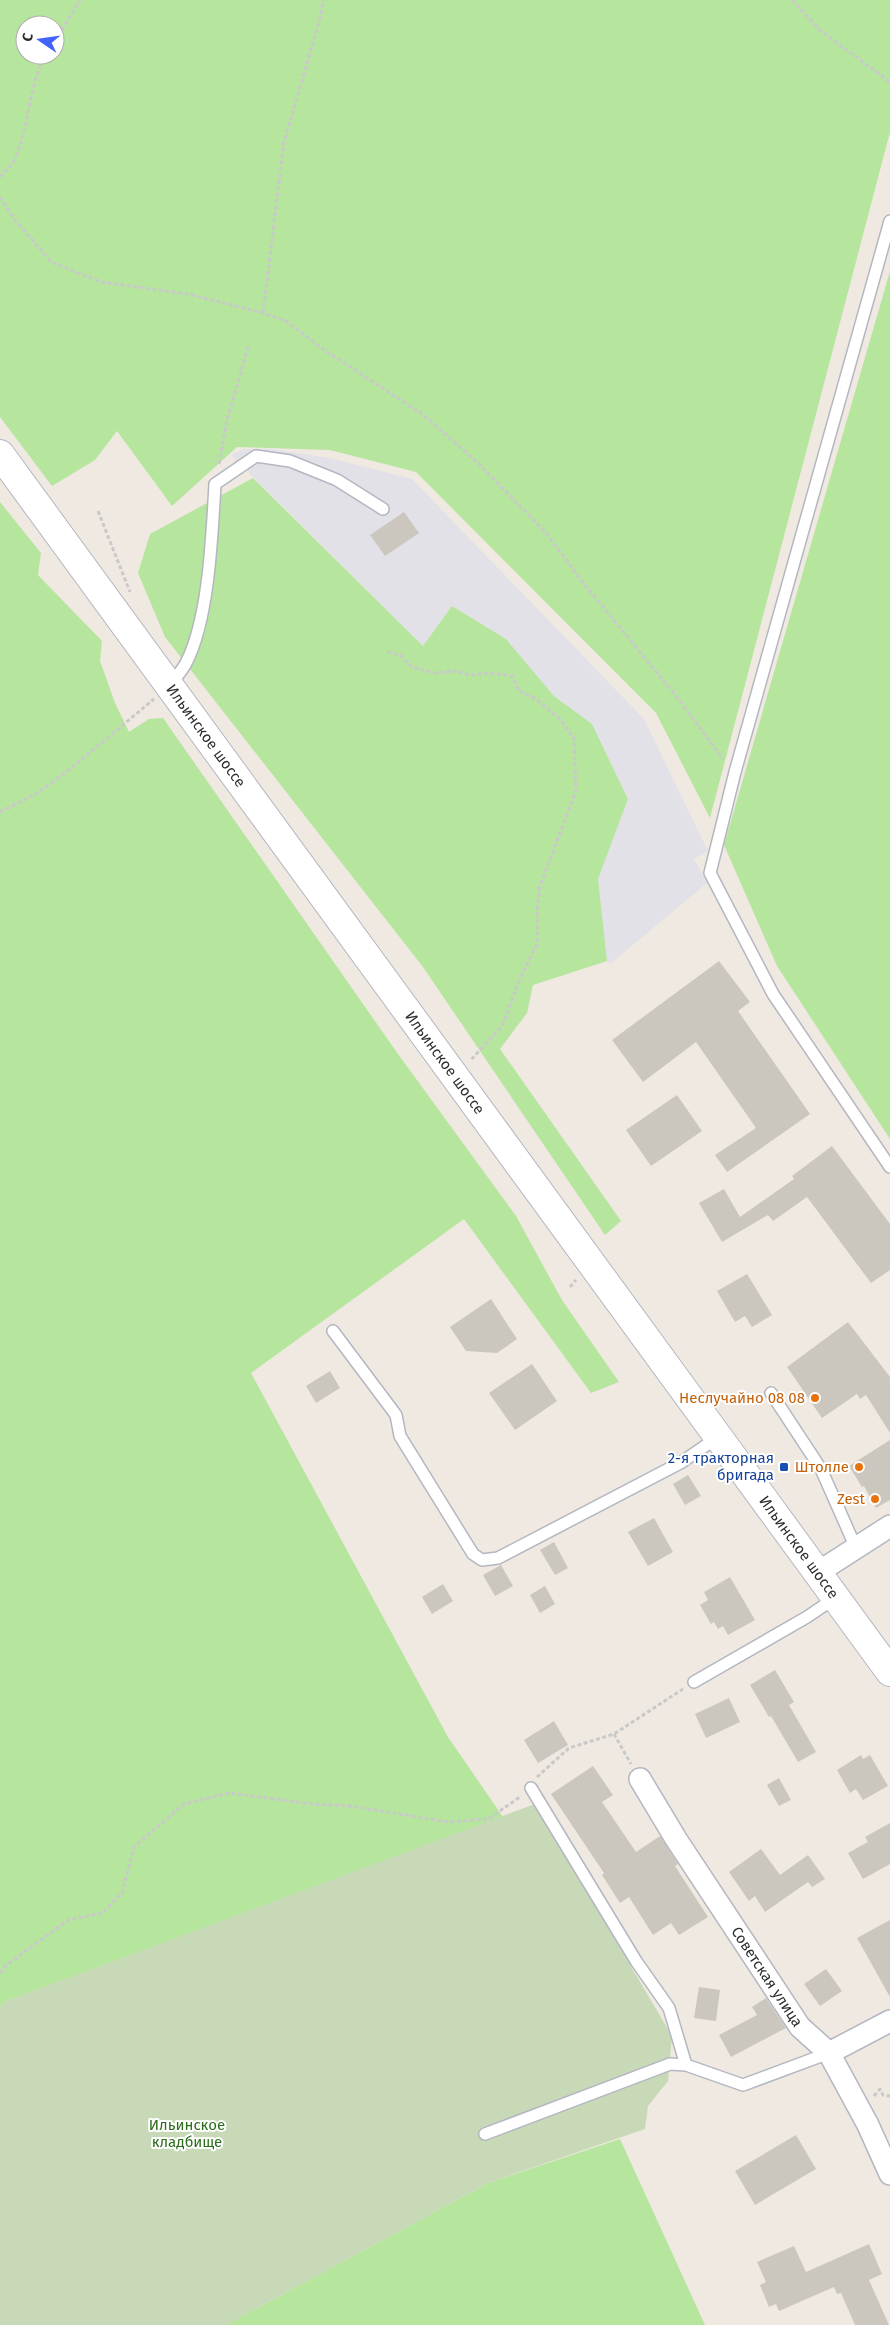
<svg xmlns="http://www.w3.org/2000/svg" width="890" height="2325" viewBox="0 0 890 2325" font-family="'Fira Sans',sans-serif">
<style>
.industrial{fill:#e3e1e8}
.green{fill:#b6e59e;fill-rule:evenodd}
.cemetery{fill:#c8d9b8}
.building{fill:#cbc7bf}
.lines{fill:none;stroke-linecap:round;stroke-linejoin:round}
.service-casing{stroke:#b4b7c1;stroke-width:14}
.minor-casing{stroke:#b4b7c1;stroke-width:24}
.secondary-casing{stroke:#b4b7c1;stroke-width:30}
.path{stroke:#c9c9c9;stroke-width:3;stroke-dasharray:4 2.5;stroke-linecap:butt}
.service{stroke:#fff;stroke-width:11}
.minor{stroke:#fff;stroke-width:21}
.secondary{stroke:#fff;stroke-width:28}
.food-dot{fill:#e8710a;stroke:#fff;stroke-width:2}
.transit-dot{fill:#1a4fb4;stroke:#fff;stroke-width:2}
.labels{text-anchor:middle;stroke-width:4;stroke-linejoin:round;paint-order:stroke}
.street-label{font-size:15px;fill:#2e2e2e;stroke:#fff}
.food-label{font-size:15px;fill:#c56008;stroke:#fff;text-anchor:end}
.transit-label{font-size:15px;fill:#164399;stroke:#fff;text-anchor:end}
.park-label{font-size:15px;fill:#2c6e1b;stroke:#fff}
</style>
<rect width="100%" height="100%" fill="#efe9e1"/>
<path class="industrial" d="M244,449H270L330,458L412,479L644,719L708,851L694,859L707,883L610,964L607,961L598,879L628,799L592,724L554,696L506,639L452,606L423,646L231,455Z"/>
<path class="green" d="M0,0H890V132L710,818L656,713L416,472L330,450L237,447L172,506L117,431L95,460L52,486L0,417ZM25,25H55V55H25Z
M890,271V1139L777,966L724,845Z
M253,478L423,646L452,606L506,639L554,696L592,724L628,799L598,879L607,961L533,985L527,1013L500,1049L621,1221L605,1235L423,967L165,637L138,573L150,534Z
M0,502L41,553L38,575L102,641L100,661L115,703L129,732L149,719L163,718L398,1054L516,1216L562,1300L619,1382L591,1393L464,1219L251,1373L448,1737L503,1817L7,2001L0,2007Z
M620,2139L705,2325H226L488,2183Z"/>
<path class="cemetery" d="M535,1804L672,2036L668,2081L648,2106L645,2129L488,2183L226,2325H0V2007L7,2001Z"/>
<path class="building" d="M404,512L419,533L385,556L370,535Z
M719,961L750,1002L738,1011L810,1114L727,1172L715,1155L756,1128L696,1042L643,1082L612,1040Z
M677,1095L702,1131L651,1166L626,1130Z
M832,1146L890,1224V1270L871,1283L807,1197L773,1221L768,1215L722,1242L699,1203L724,1189L740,1217L794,1179L792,1176Z
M747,1274L772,1315L752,1327L745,1316L735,1322L717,1291Z
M491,1299L517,1339L497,1353L466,1351L450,1327Z
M848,1322L890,1377V1433L866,1395L860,1399L857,1394L822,1418L787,1367Z
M532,1364L557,1401L515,1430L489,1393Z
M330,1371L340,1388L316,1403L306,1386Z
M890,1440V1500L876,1508L864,1486L862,1487L849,1466Z
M688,1475L701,1496L685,1505L673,1484Z
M654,1518L673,1552L648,1566L628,1532Z
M554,1542L568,1568L555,1575L540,1550Z
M501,1565L513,1586L495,1596L483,1575Z
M730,1577L755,1620L728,1635L723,1626L718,1629L714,1622L711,1624L700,1605L708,1600L704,1592Z
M443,1584L453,1601L432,1614L422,1597Z
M545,1586L555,1604L540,1613L530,1595Z
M775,1670L794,1702L789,1705L816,1752L798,1762L771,1716L769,1717L750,1685Z
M729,1698L740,1722L706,1738L695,1714Z
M554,1721L568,1745L538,1763L524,1740Z
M861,1755L863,1759L870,1755L888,1786L863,1800L856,1789L850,1793L837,1770Z
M593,1766L613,1795L602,1802L636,1852L660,1836L678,1864L675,1866L708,1917L679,1935L671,1923L653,1935L629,1897L620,1903L602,1875L604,1873L551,1794Z
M779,1778L791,1800L779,1806L767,1785Z
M890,1823V1864L863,1879L848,1853L868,1842L865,1837Z
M761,1849L780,1875L808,1855L825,1879L812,1887L808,1882L765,1912L755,1896L749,1901L729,1872Z
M890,1920V1997L857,1938Z
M826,1969L842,1991L820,2006L804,1984Z
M699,1987L720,1990L716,2021L694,2018Z
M766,1998L786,2028L731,2057L719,2035L757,2015L752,2007Z
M796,2135L816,2169L755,2205L735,2171Z
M869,2244L882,2274L869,2280L889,2325H855L841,2293L837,2294L834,2287L779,2311L776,2304L769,2307L760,2285L766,2282L757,2262L794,2246L806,2272Z"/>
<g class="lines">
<g class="service-casing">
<path id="service" d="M890,221L735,772L710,873L773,994L890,1167
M170,685C175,678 182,671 186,663C209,619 212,535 215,484L256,456L290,461L337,480L383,509
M333,1331L396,1415L400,1436L473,1554L482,1560L498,1558L682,1462L718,1437
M771,1393L821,1469L856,1548
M694,1682L807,1617L835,1598
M531,1788L636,1961L669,2008L686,2065L743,2085L829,2053
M485,2134L670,2064L686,2065"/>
</g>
<g class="minor-casing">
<g id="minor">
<path d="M817,1573L890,1526"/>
<path id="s1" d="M640,1779L676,1839L800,2027L829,2053L868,2125L890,2174"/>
<path d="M829,2053L890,2021"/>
</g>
</g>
<g class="secondary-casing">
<g id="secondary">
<path id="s2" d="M0,454L890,1672"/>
</g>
</g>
<path class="path" d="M792,0L820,30L890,82
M55,41L80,0
M0,177C5,171 12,165 15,159C30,126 28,85 46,55
M0,197L15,220L51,262L101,282L188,294L263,313L286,321L323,349L425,416L480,465L547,534L581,580L676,696L723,759
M263,313L284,142L320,19L323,0
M219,464L227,420L249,344
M98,511L130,592
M387,652L400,655L412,667L434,673L456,671L470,675L490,673L512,676L519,691L536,699L559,718L574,738L576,791L540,886L537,910V944L519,981L502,1026L470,1061
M0,812L36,794L69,770L154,699
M570,1287L576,1280
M614,1734L631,1764
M537,1777L569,1748L614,1734L683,1689
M0,1973L4,1967L68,1920L102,1913L122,1893L134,1847L184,1804L229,1793L312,1804L350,1806L448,1822L488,1819L520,1797
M874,2096L880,2089L883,2095L890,2096"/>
<use href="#service" class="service"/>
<use href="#minor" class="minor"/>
<use href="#secondary" class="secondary"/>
</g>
<g class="food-dot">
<circle cx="815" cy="1398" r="5"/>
<circle cx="859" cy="1467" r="5"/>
<circle cx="875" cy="1499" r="5"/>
</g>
<rect class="transit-dot" x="779" y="1462" width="10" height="10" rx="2.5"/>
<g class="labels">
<g class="street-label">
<text dy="5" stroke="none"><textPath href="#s2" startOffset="349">Ильинское шоссе</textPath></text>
<text dy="5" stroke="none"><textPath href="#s2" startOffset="754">Ильинское шоссе</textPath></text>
<text dy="5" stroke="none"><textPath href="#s2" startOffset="1354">Ильинское шоссе</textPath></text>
<text dy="5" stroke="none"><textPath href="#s1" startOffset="235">Советская улица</textPath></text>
</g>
<g class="food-label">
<text x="805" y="1403">Неслучайно 08 08</text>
<text x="849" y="1472">Штолле</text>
<text x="865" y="1504">Zest</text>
</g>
<g class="transit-label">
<text x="774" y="1463">2-я тракторная<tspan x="774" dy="17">бригада</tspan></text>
</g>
<g class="park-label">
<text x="187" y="2130">Ильинское<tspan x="187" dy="17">кладбище</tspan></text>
</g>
</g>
<g transform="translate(40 40) rotate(283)"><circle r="24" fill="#ffffff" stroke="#ababab"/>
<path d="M0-4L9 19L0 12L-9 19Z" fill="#4264fb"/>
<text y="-8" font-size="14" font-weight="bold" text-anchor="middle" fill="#2e2e2e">С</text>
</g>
</svg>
